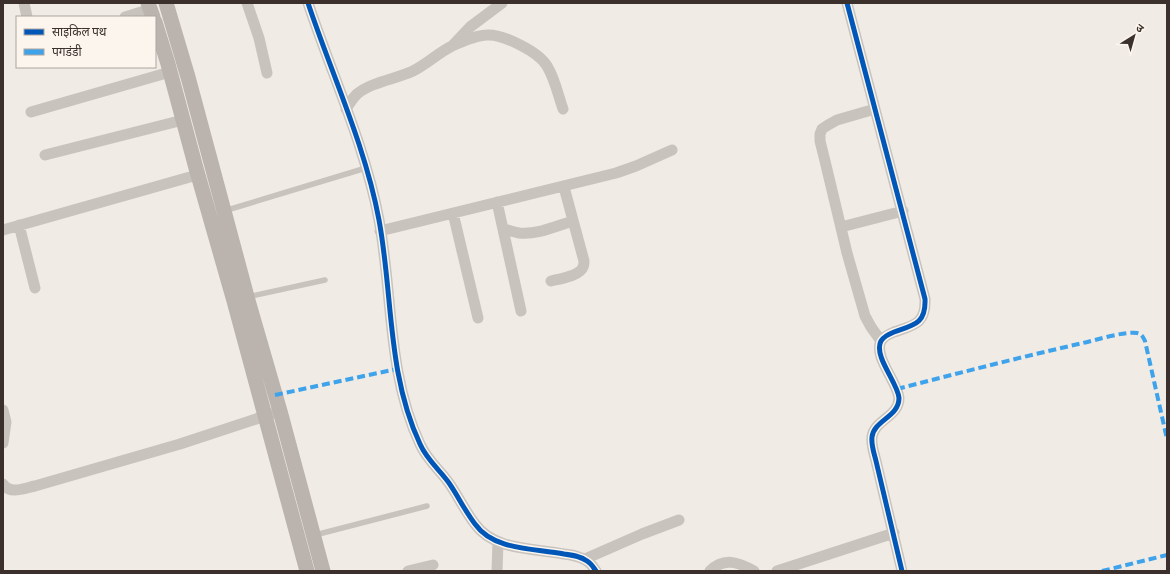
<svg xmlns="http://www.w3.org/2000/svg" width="1170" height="574" viewBox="0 0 1170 574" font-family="Barlow,'Noto Sans Devanagari',sans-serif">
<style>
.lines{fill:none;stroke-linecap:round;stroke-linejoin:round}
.lane{stroke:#c9c3be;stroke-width:5.5}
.street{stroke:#c9c3be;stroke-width:11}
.secondary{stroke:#bab3ae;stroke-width:15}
.quiet{stroke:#3fa3eb;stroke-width:4;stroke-dasharray:8 4;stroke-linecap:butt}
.cycleway-casing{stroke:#fbf5ee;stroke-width:8}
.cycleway{stroke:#0057b8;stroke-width:5}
</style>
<rect width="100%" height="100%" fill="#f0ebe5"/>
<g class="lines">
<path class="lane" d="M224,211L366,168
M247,297L325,280
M315,535L427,506"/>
<path class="street" d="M24,3L27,17
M247,3L259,38L267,73
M308,3C332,75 365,145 379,220C393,295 387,374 420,444C427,460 439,469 449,483C458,496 465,511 475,524C494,551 535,548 564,554C572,555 580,556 587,561C591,563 593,567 596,571
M847,3L925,299C926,324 914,325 894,332C889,334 884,336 881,341C873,356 898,383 899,398C899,417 874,420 872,437C871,445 874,453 876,461L902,571
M125,17L151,9
M454,44L470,27L502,3
M346,109C349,104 353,98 357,94C371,82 396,79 413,71C427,64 438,53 452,46C461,42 477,35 487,35C503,34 539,52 547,66C555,79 558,95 563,109
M875,109L837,120L828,125L822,129L820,134V141L825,161L847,253L865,316L871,327L881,341
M31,112L170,72
M45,155L183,120
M497,202L521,311
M453,213L478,318
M19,225L35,288
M841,227L903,211
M503,229C508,230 514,232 519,233C537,235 556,226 573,221
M3,230L197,175
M380,231L616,173L636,166L672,150
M551,281C559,279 580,276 583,267C584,266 584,262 584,261L564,187
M3,410L6,422L3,443
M3,484C10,495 25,488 35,486L180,444L271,414
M585,559L642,534L679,520
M408,571L433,565
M497,571L498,542
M710,571C724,557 738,562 754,571
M777,571L894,533"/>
<path class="secondary" d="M148,3L153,17
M166,3L188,77L249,304L280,411L323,571
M155,22L168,64L196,168L234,301L307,571"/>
<path class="quiet" d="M897,389C959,373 1021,357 1083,343C1096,340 1125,331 1137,333C1142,334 1143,337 1145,341L1167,439
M275,395L397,369
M1102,571L1167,555"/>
<g class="cycleway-casing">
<path id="cycleway" d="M308,3C332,75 365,145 379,220C393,295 387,374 420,444C427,460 439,469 449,483C458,496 465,511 475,524C494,551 535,548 564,554C572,555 580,556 587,561C591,563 593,567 596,571
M847,3L925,299C926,324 914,325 894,332C889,334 884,336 881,341C873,356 898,383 899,398C899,417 874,420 872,437C871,445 874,453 876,461L902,571"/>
</g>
<use href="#cycleway" class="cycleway"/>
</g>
<rect width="1170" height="574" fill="none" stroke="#3b302b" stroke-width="8"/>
<rect x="16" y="16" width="140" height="52" fill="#fbf5ee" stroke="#aea6a0"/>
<rect x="24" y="29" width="20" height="6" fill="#0057b8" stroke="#aea6a0"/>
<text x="52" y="36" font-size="12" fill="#3b302b">साइकिल पथ</text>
<rect x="24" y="49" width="20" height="6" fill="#3fa3eb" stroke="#aea6a0"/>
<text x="52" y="56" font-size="12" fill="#3b302b">पगडंडी</text>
<g transform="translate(1134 36) rotate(37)" stroke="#fbf5ee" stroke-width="3" paint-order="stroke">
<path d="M0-3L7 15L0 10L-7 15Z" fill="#3b302b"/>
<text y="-6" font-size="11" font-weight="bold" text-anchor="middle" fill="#3b302b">उ</text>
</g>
</svg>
